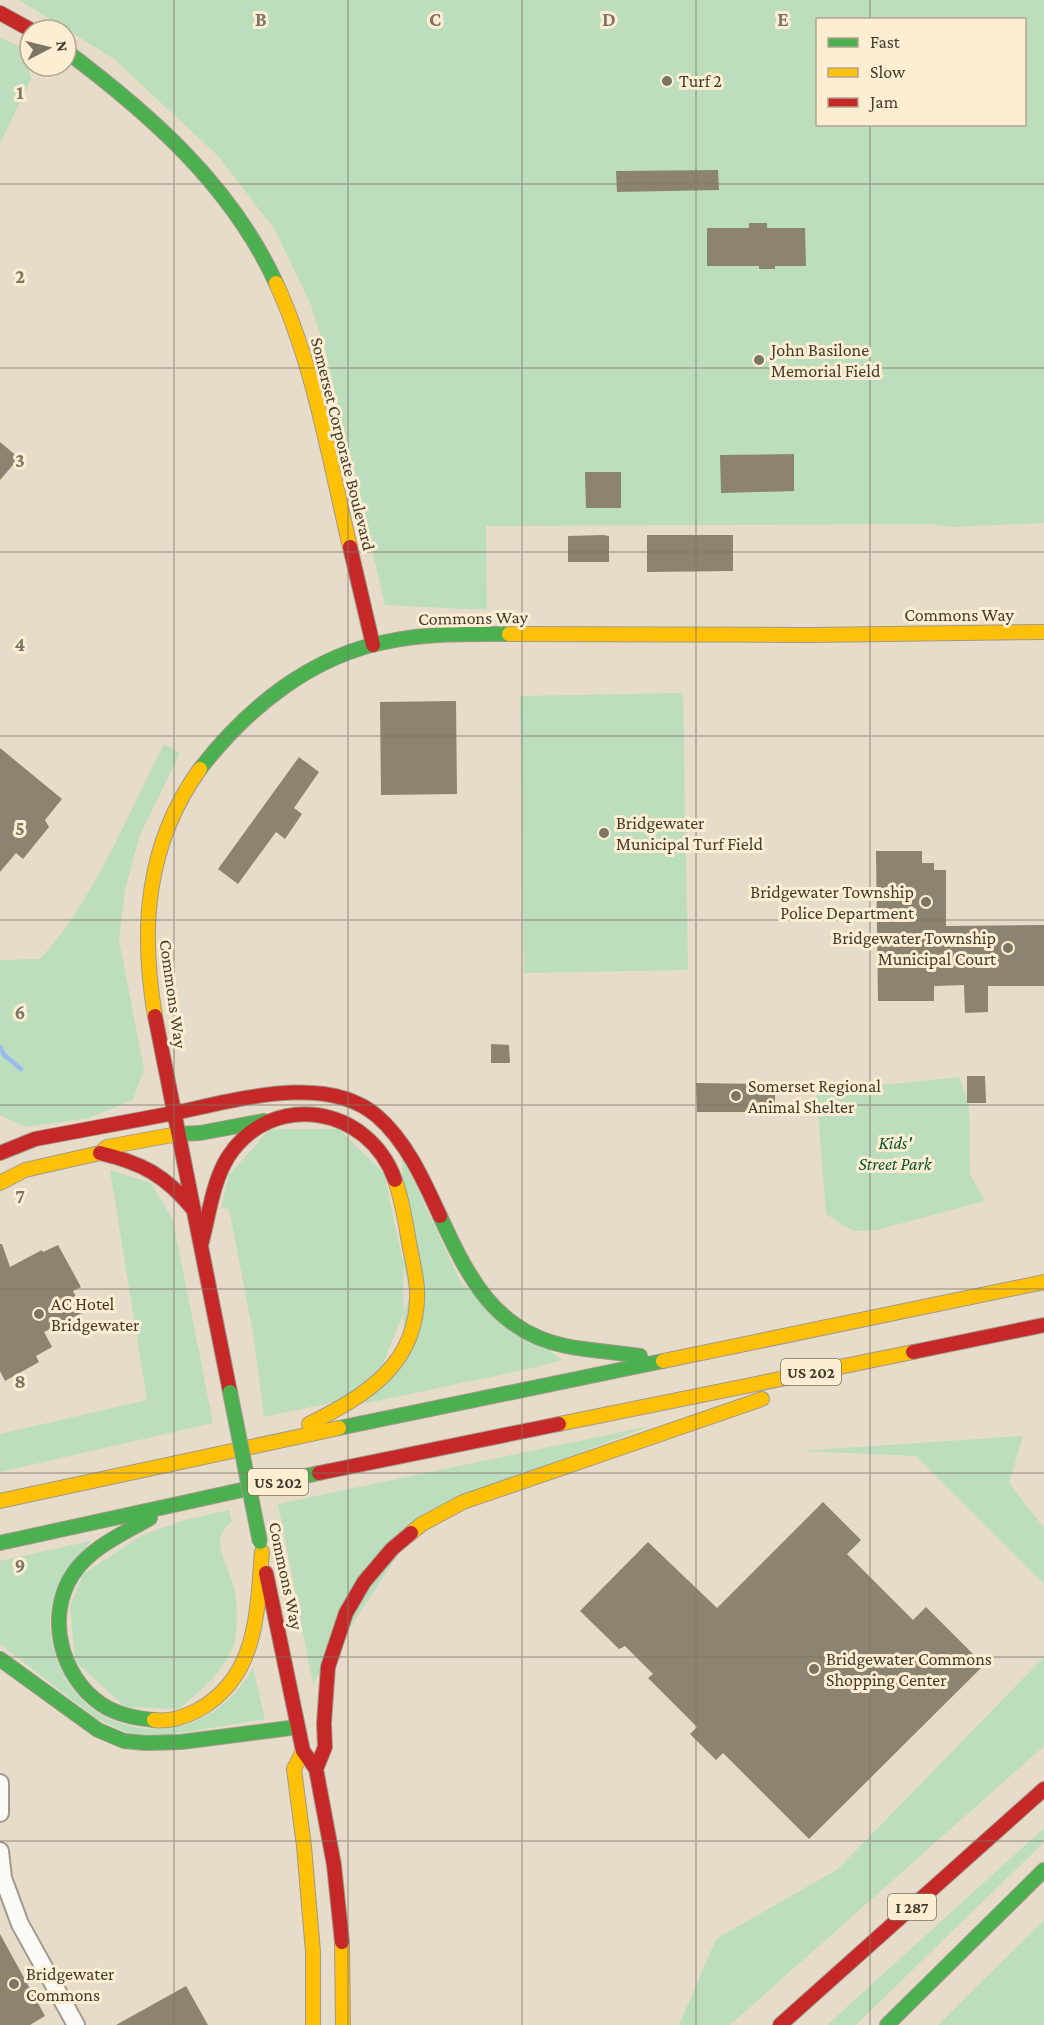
<svg xmlns="http://www.w3.org/2000/svg" width="1044" height="2025" viewBox="0 0 1044 2025" font-family="'Crimson Pro',serif">
<style>
.green{fill:#bcdebd;fill-rule:evenodd}
.lines{fill:none;stroke-linecap:round;stroke-linejoin:round}
.stream{stroke:#9bbaeb;stroke-width:4.5}
.building{fill:#8d8371}
.street-casing{stroke:#a1998b;stroke-width:20}
.fast-casing{stroke:#a1998b;stroke-width:16}
.slow-casing{stroke:#a1998b;stroke-width:16}
.jam-casing{stroke:#a1998b;stroke-width:16}
.street{stroke:#fbfaf7;stroke-width:16}
.fast{stroke:#4caf50;stroke-width:14}
.slow{stroke:#ffc107;stroke-width:14}
.jam{stroke:#c62828;stroke-width:14}
.fast-bridge-casing{stroke:#a1998b;stroke-width:16;stroke-linecap:butt}
.fast-bridge{stroke:#4caf50;stroke-width:14}
.grid{fill:none;stroke:#7c7465;stroke-width:1.5;stroke-opacity:0.55}
.poi-dot{fill:#7c7465;stroke:#fdedd2;stroke-width:2}
.labels{text-anchor:middle;stroke-width:6;stroke-linejoin:round;paint-order:stroke}
.shield{fill:#fdedd2;stroke:#7b715f;stroke-width:1.5}
.shield-label{font-size:16px;font-weight:bold;fill:#433c2e}
.poi-label{font-size:18px;fill:#433c2e;stroke:#fdedd2;text-anchor:start}
.street-label{font-size:18px;fill:#433c2e;stroke:#fdedd2}
.park-label{font-size:18px;font-style:italic;fill:#095632;stroke:#fdedd2}
.grid-label{font-size:20px;text-anchor:middle;font-weight:bold;fill:#7c7465;stroke:#fdedd2;stroke-width:6;stroke-linejoin:round;paint-order:stroke}
</style>
<rect width="100%" height="100%" fill="#e7dcca"/>
<path class="green" d="M19,0H1044V523L951,527L929,524L486,526L487,610L385,605L326,353L311,305L275,230L219,157L114,59ZM818,20H1024V124H818Z
M0,37L24,49L31,79L0,144Z
M683,693L688,970L524,973L520,696Z
M164,744L180,753L139,837L125,891L119,940L144,1069L133,1100L89,1118L25,1127L0,1115V960L40,959C96,897 126,817 164,744Z
M959,1077L969,1105L970,1174L985,1201L877,1230L853,1231L826,1214L816,1087L892,1084Z
M270,1129H339L384,1173L410,1296L380,1371L339,1401L264,1417L253,1333L229,1209L221,1208L229,1175Z
M402,1156L461,1283L562,1360L532,1368L363,1404L404,1365Z
M110,1170L151,1183L173,1220L213,1423L0,1472V1434L147,1400Z
M650,1426L426,1512L313,1684L278,1504Z
M1023,1436L1009,1483L1044,1528V1584L916,1456L800,1451Z
M229,1510L232,1521C228,1525 223,1530 221,1536C216,1547 231,1575 234,1588C238,1602 238,1635 233,1647C222,1674 200,1691 179,1709L125,1707L75,1661L70,1606L83,1574L142,1535L185,1520Z
M91,1541C80,1555 66,1569 58,1585C49,1605 48,1626 53,1647C78,1748 206,1757 253,1667L265,1719L168,1735H152L128,1733L96,1718L0,1644V1561Z
M1044,1657V1746L730,2025H679L716,1939L838,1869Z
M1044,1828V1842L856,2025H827Z
M1044,1920V2025H938Z"/>
<g class="lines">
<path class="stream" d="M0,1047L4,1055L21,1069"/>
</g>
<path class="building" d="M718,170L719,190L617,192L616,171Z
M749,223H767V228H805L806,266H775V269H759V266H707V228H749Z
M0,442L19,458L0,480Z
M794,454V491L721,493L720,455Z
M585,472H621V508H586Z
M603,535L609,536V562H568V536Z
M647,535H733V571L647,572Z
M456,701L457,794L381,795L380,702Z
M0,748L62,799L45,820L49,827L23,859L16,853L0,872Z
M299,757L319,772L294,808L302,814L285,839L276,832L238,884L218,869Z
M876,851H922V863H934V870H946V926L1044,925V986H988V1012L965,1013L964,985L934,986V1001H878Z
M491,1044L509,1045L510,1063H491Z
M967,1076H985L986,1103H967Z
M696,1083L761,1084V1089H775V1103H760V1112H697Z
M0,1244H2L10,1267L42,1250L43,1252L58,1245L81,1287L73,1291L84,1312L44,1332L52,1347L36,1356L39,1362L5,1381L0,1371Z
M823,1502L861,1540L847,1554L913,1620L926,1607L984,1665L809,1839L723,1753L716,1760L690,1734L697,1727L648,1678L653,1674L625,1646L619,1649L580,1611L648,1542L717,1608Z
M0,1934L45,2016L30,2025H0Z
M186,1986L208,2025H116Z"/>
<g class="lines">
<g class="street-casing">
<path id="street" d="M0,1783V1813
M0,1851L3,1878L20,1924L76,2025"/>
</g>
<g class="fast-casing">
<path id="fast" d="M66,51C150,114 231,185 276,283
M200,769C247,708 312,655 390,641C429,633 469,634 509,634
M178,1134L200,1133L264,1121
M440,1216C468,1277 495,1332 566,1346C591,1351 616,1352 640,1356
M339,1428L663,1361
M150,1518C123,1534 91,1547 73,1574C45,1616 61,1677 101,1704C117,1715 136,1718 154,1720
M0,1543L319,1473
M0,1659L98,1730L124,1741L146,1743L181,1742L298,1727
M887,2025L1044,1870"/>
</g>
<g class="slow-casing">
<path id="slow" d="M276,283C314,366 329,458 350,547
M509,634L811,635L1044,632
M155,1016C140,928 146,844 200,769
M0,1183L25,1170L100,1153L107,1147L178,1134
M663,1361L1044,1282
M309,1424C367,1395 420,1363 417,1289C416,1275 413,1262 410,1248C406,1226 403,1202 395,1180
M559,1424L913,1352
M0,1501L339,1428
M411,1533L422,1524L463,1502L762,1399
M154,1720C168,1722 185,1717 198,1710C258,1677 257,1612 262,1552
M303,1751L294,1769L304,1846L313,1952V2025
M342,1942L343,2025"/>
</g>
<g class="jam-casing">
<path id="jam" d="M0,13L31,30
M350,547L373,645
M155,1016L230,1392
M174,1113C233,1101 326,1072 377,1116C407,1142 424,1181 440,1216
M0,1153L35,1139L174,1113
M100,1153C142,1163 165,1175 193,1209
M201,1245C209,1216 212,1183 228,1157C272,1089 369,1106 395,1180
M913,1352L1044,1325
M319,1473L559,1424
M266,1573L303,1751L316,1769L334,1865L342,1942
M316,1769L325,1747L324,1723L328,1667L346,1613L364,1582L392,1549L411,1533
M780,2025L1044,1789"/>
</g>
<use href="#street" class="street"/>
<use href="#fast" class="fast"/>
<use href="#slow" class="slow"/>
<use href="#jam" class="jam"/>
<g class="fast-bridge-casing">
<path id="fast-bridge" d="M230,1392L260,1542"/>
</g>
<use href="#fast-bridge" class="fast-bridge"/>
</g>
<path class="grid" d="M174,0V2025M348,0V2025M522,0V2025M696,0V2025M870,0V20M870,124V2025M0,184H1044M0,368H1044M0,552H1044M0,736H1044M0,920H1044M0,1105H1044M0,1289H1044M0,1473H1044M0,1657H1044M0,1841H1044"/>
<g class="poi-dot">
<circle cx="667" cy="81" r="6"/>
<circle cx="759" cy="360" r="6"/>
<circle cx="604" cy="833" r="6"/>
<circle cx="926" cy="902" r="6"/>
<circle cx="1008" cy="948" r="6"/>
<circle cx="736" cy="1096" r="6"/>
<circle cx="39" cy="1314" r="6"/>
<circle cx="814" cy="1669" r="6"/>
<circle cx="14" cy="1984" r="6"/>
</g>
<g class="labels">
<g class="shield">
<rect x="781" y="1359" width="60" height="26" rx="4.5"/>
<rect x="248" y="1469" width="60" height="26" rx="4.5"/>
<rect x="888" y="1894" width="48" height="26" rx="4.5"/>
</g>
<g class="shield-label">
<text x="811" y="1378">US 202</text>
<text x="278" y="1488">US 202</text>
<text x="912" y="1913">I 287</text>
</g>
<g class="poi-label">
<text x="679" y="87">Turf 2</text>
<text x="771" y="356">John Basilone<tspan x="771" dy="21">Memorial Field</tspan></text>
<text x="616" y="829">Bridgewater<tspan x="616" dy="21">Municipal Turf Field</tspan></text>
<text x="914" y="898" text-anchor="end">Bridgewater Township<tspan x="914" dy="21">Police Department</tspan></text>
<text x="996" y="944" text-anchor="end">Bridgewater Township<tspan x="996" dy="21">Municipal Court</tspan></text>
<text x="748" y="1092">Somerset Regional<tspan x="748" dy="21">Animal Shelter</tspan></text>
<text x="51" y="1310">AC Hotel<tspan x="51" dy="21">Bridgewater</tspan></text>
<text x="826" y="1665">Bridgewater Commons<tspan x="826" dy="21">Shopping Center</tspan></text>
<text x="26" y="1980">Bridgewater<tspan x="26" dy="21">Commons</tspan></text>
</g>
<g class="street-label">
<text transform="translate(343 444) rotate(76)" y="6">Somerset Corporate Boulevard</text>
<text x="959" y="621">Commons Way</text>
<text transform="translate(473 618) rotate(-1)" y="6">Commons Way</text>
<text transform="translate(173 994) rotate(82)" y="6">Commons Way</text>
<text transform="translate(286 1576) rotate(78)" y="6">Commons Way</text>
</g>
<g class="park-label">
<text x="895" y="1149">Kids'<tspan x="895" dy="21">Street Park</tspan></text>
</g>
</g>
<g class="grid-label">
<text x="261" y="26">B</text>
<text x="435" y="26">C</text>
<text x="609" y="26">D</text>
<text x="783" y="26">E</text>
<text x="20" y="99">1</text>
<text x="20" y="283">2</text>
<text x="20" y="467">3</text>
<text x="20" y="651">4</text>
<text x="20" y="835">5</text>
<text x="20" y="1019">6</text>
<text x="20" y="1203">7</text>
<text x="20" y="1388">8</text>
<text x="20" y="1572">9</text>
</g>
<rect x="816" y="18" width="210" height="108" fill="#fdedd2" stroke="#b3a690" stroke-width="1.5"/>
<rect x="828" y="38" width="30" height="9" fill="#4caf50" stroke="#b3a690" stroke-width="1.5"/>
<text x="870" y="48" font-size="18" fill="#433c2e">Fast</text>
<rect x="828" y="68" width="30" height="9" fill="#ffc107" stroke="#b3a690" stroke-width="1.5"/>
<text x="870" y="78" font-size="18" fill="#433c2e">Slow</text>
<rect x="828" y="98" width="30" height="9" fill="#c62828" stroke="#b3a690" stroke-width="1.5"/>
<text x="870" y="108" font-size="18" fill="#433c2e">Jam</text>
<g transform="translate(48 48) rotate(83)"><circle r="28" fill="#fdedd2" stroke="#b3a690" stroke-width="1.5"/>
<path d="M0-4.5L10 22L0 15L-10 22Z" fill="#7c7465"/>
<text y="-9" font-size="16" font-weight="bold" text-anchor="middle" fill="#433c2e">N</text>
</g>
</svg>
